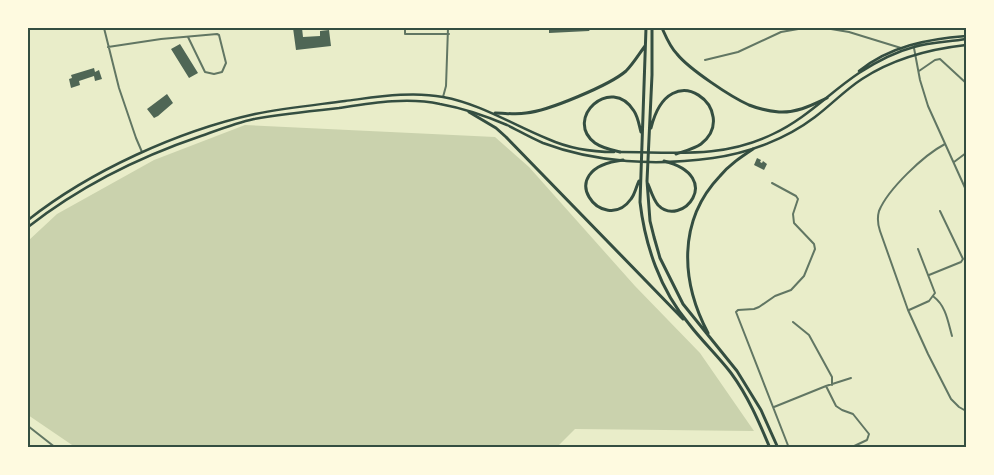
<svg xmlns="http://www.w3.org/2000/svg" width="994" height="475" viewBox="0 0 994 475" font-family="Helvetica,sans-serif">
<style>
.green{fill:#cad2ad}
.building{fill:#4f6655}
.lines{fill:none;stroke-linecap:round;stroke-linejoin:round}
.minor{stroke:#617663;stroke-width:2}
.secondary{stroke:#344e41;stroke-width:2.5}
.trunk{stroke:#344e41;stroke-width:3}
.neatline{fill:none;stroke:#344e41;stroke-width:2}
</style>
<rect width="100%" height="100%" fill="#e9edc9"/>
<path class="green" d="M245,125L495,137L529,167L635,286L700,353L754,431L575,429L556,448L75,447L28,415V241L57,214L154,160Z"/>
<path class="building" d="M293,28H302L303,37L320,36V31L329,30L331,46L296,50Z
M549,28H591L589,31L549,33Z
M180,44L198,73L189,78L171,49Z
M94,68L95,72L99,70L102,79L95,81L94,76L79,81L80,85L71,88L69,79L72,78L71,75Z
M167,94L173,103L158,116L154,118L147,109Z
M757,158L761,160L760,162L762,163L763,161L767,164L764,170L754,165Z"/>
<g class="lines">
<path class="minor" d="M104,28L119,88L136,138L142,152
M405,28V34H449
M825,28L849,32L901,48
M108,47L161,39L217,34L219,35L226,63L222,72L214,74L205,72L188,37
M914,48L920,80L928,106L966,190
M705,60L738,52L781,32L804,28
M919,71L935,60L940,59L966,83
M443,97L446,86L448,28
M945,144C924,155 888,189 879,211C877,218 878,225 880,231L908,310L928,354L951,399L959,407L966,411
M954,162L966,153
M772,183L796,196L798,199L793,214L794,223L814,244L815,249L804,276L791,290L775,296L759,307L754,309L738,310L736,312L789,448
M929,275L961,262L963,259L940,211
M934,297C946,306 948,322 952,336
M909,310L929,301L935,293L918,249
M793,322L809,335L832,377V385
M826,386L836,406L842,410L853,414L869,434L867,440L850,448
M774,407L826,386L851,378
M28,426L56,448"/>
<path class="secondary" d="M859,71C890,46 928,39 966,36
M620,152C674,152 722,159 773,134C807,118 829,93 859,73C876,62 895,52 914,47C931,42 949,42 966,39
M28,220C90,171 178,131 255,114C285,108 315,105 345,101C377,97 411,91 443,97C481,104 513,125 548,139C568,148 593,152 614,152
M28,227C79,187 139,157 201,136C218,130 236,123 254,119C282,114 311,111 339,108C372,103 407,97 440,104C462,108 486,116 507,125C519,131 531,138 543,143C596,163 657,166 713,158C749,153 786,139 815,117C831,105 845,90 862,79C894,58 930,49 966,45"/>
<path class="trunk" d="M646,28L640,202C645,245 660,290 689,324C702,341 718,356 731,373C748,396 759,422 770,448
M652,28V75L647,181L650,221L654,237L660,258L683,304L737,371L761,410L778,448
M662,28C666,37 670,47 677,54C689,69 731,97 749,105C759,109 769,111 779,112C797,113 812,105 827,98
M469,112L496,128L506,137L683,319
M495,113C505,113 516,115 526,113C548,111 610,85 626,71C633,64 639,54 645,46
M651,128C670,51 742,112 701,144C694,149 685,151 676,154
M620,152C611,150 602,148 595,143C563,119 611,74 634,111C638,117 639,125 641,132
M623,160C549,169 604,237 631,199C635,194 636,187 639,181
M648,184C651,191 653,199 658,205C681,229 726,177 664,161
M708,333C681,282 677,221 720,176C729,165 741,157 753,149"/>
</g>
<rect width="994" height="475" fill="none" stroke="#fefae0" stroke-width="58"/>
<rect x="29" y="29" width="936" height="417" class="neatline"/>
</svg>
